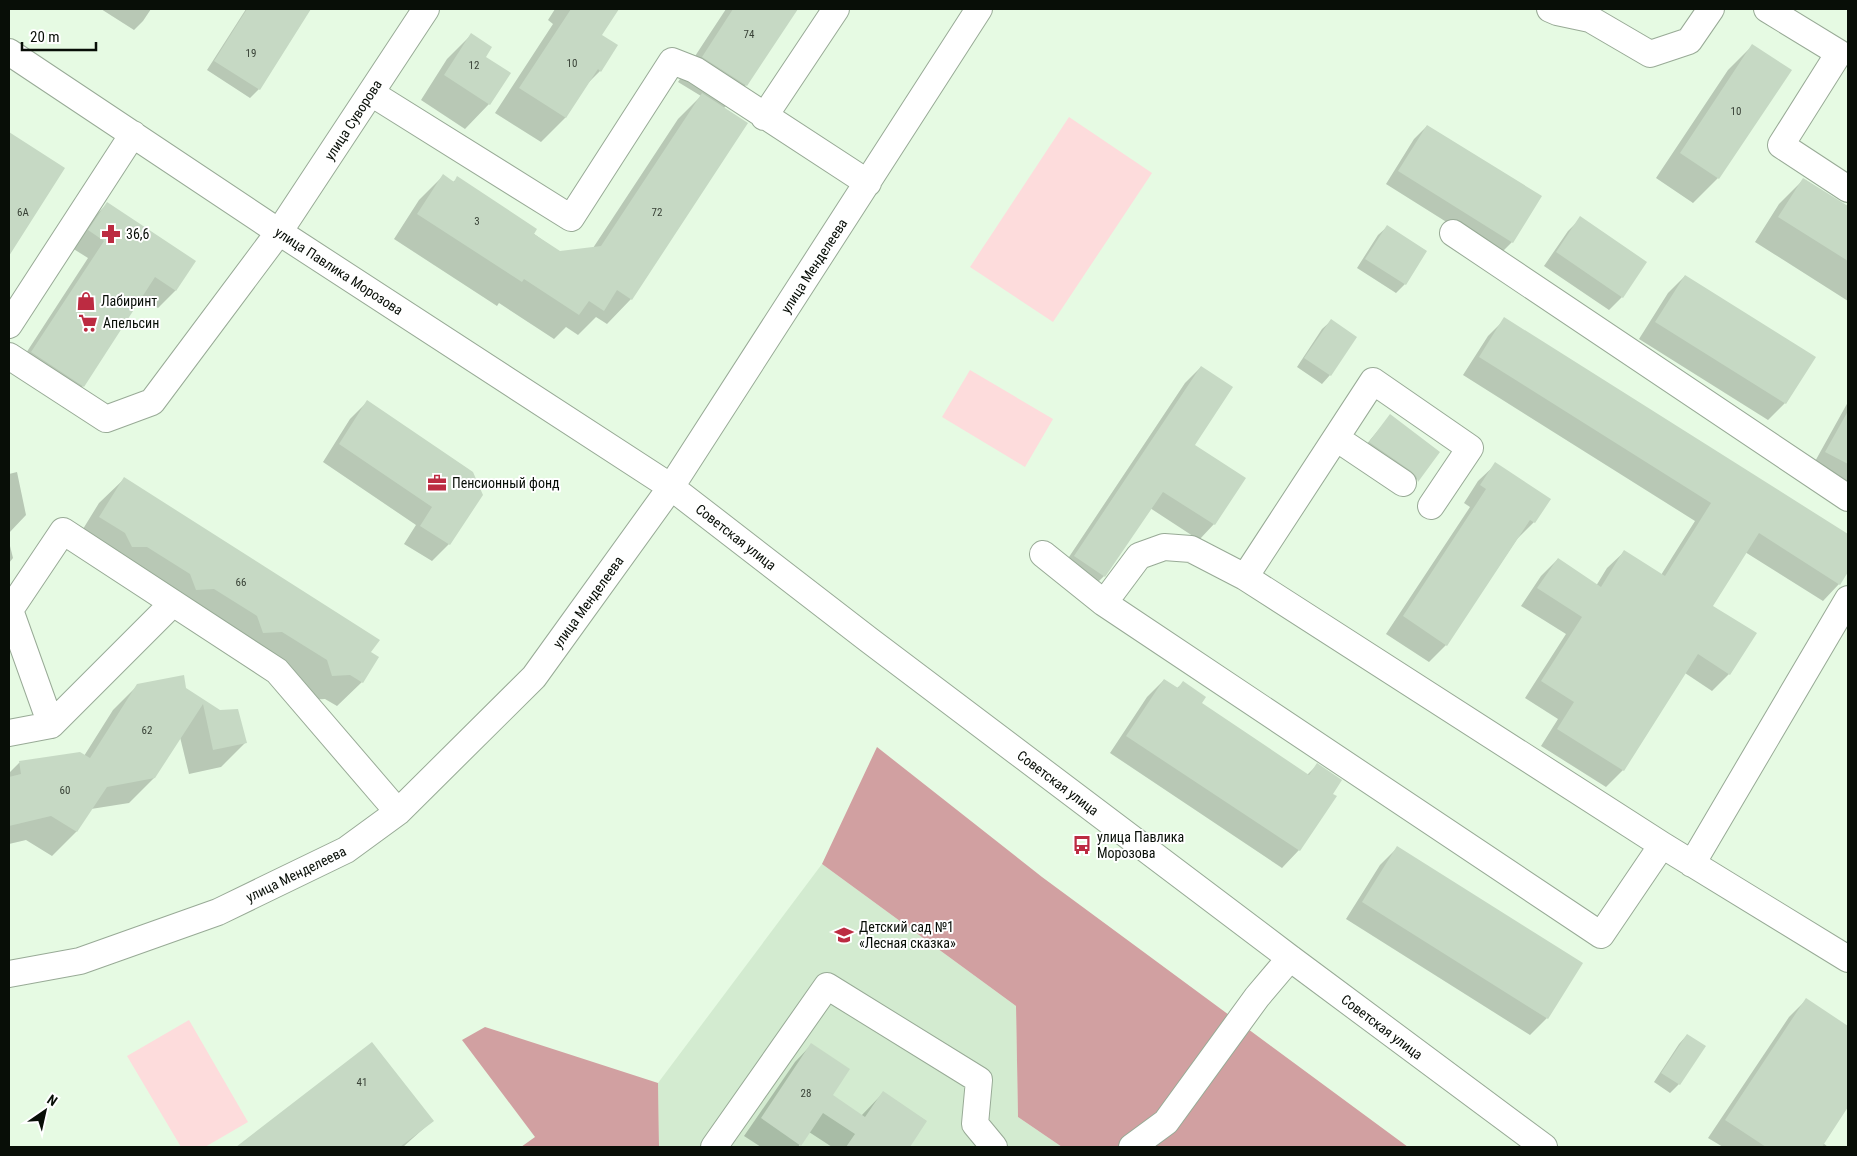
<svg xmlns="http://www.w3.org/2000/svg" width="1857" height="1156" viewBox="0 0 1857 1156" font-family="'Roboto Condensed',sans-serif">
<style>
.built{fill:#d3ebd0}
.green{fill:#fddcdc}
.forest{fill:#d1a0a1}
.shadow{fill:#0003}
.building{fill:#c6d9c4}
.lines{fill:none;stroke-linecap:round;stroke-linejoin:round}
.minor-casing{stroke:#98aa96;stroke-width:28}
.minor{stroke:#fff;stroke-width:26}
.labels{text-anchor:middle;stroke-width:4;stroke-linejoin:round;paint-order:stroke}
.number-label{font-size:11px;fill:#384136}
.street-label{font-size:14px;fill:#080e07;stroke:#fff}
.poi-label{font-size:14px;fill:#080e07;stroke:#fff;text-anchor:start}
</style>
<rect width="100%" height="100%" fill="#e6fae3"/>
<path class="built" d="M822,864L1016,1006L1018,1117L1062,1147H659L658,1083Z"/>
<path class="green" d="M1069,117L1152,173L1053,322L970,267Z
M970,370L1053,419L1025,467L942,417Z
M189,1020L248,1122L205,1147H181L127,1056Z"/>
<path class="forest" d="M877,747L1042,877L1408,1147H1062L1018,1117L1016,1006L822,864Z
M485,1027L658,1083L659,1147H521L535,1137L462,1040Z"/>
<path class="shadow" d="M101,9H151L143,21L134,30Z
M246,9H310L259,89L250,98L207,70Z
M555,9H618L601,35L600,71L588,83L565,118L541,142L495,113L553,24L548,20Z
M726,9H796L746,85L724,108L631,299L607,324L596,317L578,335L566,327L554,339L499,303L497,306L394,239L419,200L443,176L453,182L458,178L560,253L593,248L678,119L701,96L678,82Z
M471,35L484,57L489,104L465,129L421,100L447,59Z
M1753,45L1718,178L1693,203L1656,178L1728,70Z
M1427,126L1540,197L1512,242L1499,255L1386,184L1414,139Z
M9,134L63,169L9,254Z
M1804,179L1848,208V301L1755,242L1779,204Z
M107,204L194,261L175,291L158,308L141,296L83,386L66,403L15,370L88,258L72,248L90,221Z
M1581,218L1622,297L1609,310L1544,266L1568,231Z
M1387,227L1426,251L1405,284L1396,293L1357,268L1378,235Z
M1685,276L1814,357L1785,403L1768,420L1639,339L1668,293Z
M1505,319L1848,536V570L1839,584L1823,601L1745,552L1711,606L1729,674L1712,691L1685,673L1623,770L1606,787L1541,746L1558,719L1525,698L1566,634L1521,606L1541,576L1558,559L1596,586L1607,568L1624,552L1661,575L1695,521L1463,375L1488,336Z
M1331,321L1330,375L1322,384L1297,367L1322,329Z
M1201,367L1193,445L1214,524L1199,540L1150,508L1104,576L1089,591L1059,572L1185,383Z
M367,402L472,472L449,544L432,561L404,544L416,525L323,462L350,419Z
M1848,402V484L1813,465Z
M1390,416L1439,452L1409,489L1361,451Z
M1496,464L1534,522L1517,539L1446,645L1429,662L1386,634L1470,507L1464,503L1478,481Z
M17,472L26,515L9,533V474Z
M124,479L362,682L337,706L325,699L307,700L75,542L99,503Z
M9,542L13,558L9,563Z
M1164,680L1177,688L1183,683L1200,704L1307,775L1317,765L1331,794L1335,797L1299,850L1282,868L1110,753L1147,697Z
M138,685L185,689L220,711L245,743L221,767L189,774L180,737L154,778L129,803L91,809L76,832L52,856L26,840L9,844V773L19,763L80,753L84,756L113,710Z
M1397,848L1547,1018L1530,1035L1346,919L1380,865Z
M1806,1000L1848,1028V1105L1823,1143L1828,1147H1723L1708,1138L1789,1017Z
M1687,1035L1704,1046L1679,1084L1670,1093L1654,1082L1679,1044Z
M812,1044L831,1096L861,1116L883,1093L926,1121L908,1147H832L809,1132L798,1147H761L744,1136L795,1062Z
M432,1121L403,1147H240L244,1143Z"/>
<path class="building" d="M247,9H311L260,90L214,61Z
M571,9H619L602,35L618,45L601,72L598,69L566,118L519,88Z
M733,9H798L747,86L702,57Z
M471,33L492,47L486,57L511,73L490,105L444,75Z
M1752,44L1792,70L1719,179L1680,153Z
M702,93L748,123L632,300L617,290L604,311L589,301L579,315L524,279L522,282L417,214L443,174L454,182L457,176L537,229L534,234L560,251L601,246Z
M1427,125L1542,196L1513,243L1398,171Z
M9,132L65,168L9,256Z
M1803,178L1848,206V261L1778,217Z
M107,202L196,261L176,291L155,277L84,387L31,352L104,241L88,230Z
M1580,216L1647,262L1623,298L1556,252Z
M1387,225L1427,251L1406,285L1365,259Z
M1685,275L1816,357L1786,404L1655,322Z
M1504,317L1848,534V572L1840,585L1759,533L1713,606L1757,633L1730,675L1698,654L1624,771L1557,729L1574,702L1541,681L1582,617L1537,588L1558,558L1601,587L1624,550L1665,576L1711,503L1479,357Z
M1331,319L1357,337L1331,376L1304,358Z
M1201,366L1233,387L1195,445L1246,478L1215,525L1163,492L1105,577L1074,556Z
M367,400L473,472L483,495L450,545L420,526L432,507L339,444Z
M1848,411V464L1825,452Z
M1390,414L1440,452L1418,482L1416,476L1411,471L1369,442Z
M1495,462L1551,499L1535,523L1530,520L1447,646L1403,616L1486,489L1480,485Z
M124,477L380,640L371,652L379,657L363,683L350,675L332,676L327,660L282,632L263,633L257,616L214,589L196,590L190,574L147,547H132L125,533L99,517Z
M184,675L186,688L220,710L238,709L247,743L213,750L203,704L155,778L107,787L77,832L51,816L9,826V777L21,774L19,761L80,752L90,758L137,684Z
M1164,679L1178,688L1183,681L1206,697L1202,703L1309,775L1317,763L1342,780L1333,794L1337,796L1300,851L1126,736Z
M1397,846L1583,963L1548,1019L1362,902Z
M1806,998L1848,1026V1107L1822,1147H1766L1725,1120Z
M1687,1034L1706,1046L1680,1085L1661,1073Z
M372,1042L434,1121L400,1147H236Z
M811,1043L850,1069L833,1095L865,1117L883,1091L927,1121L910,1147H846L855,1134L823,1113L801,1146L761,1118Z"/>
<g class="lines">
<g class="minor-casing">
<path id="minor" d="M1550,9L1557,12L1590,19L1650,54L1689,41L1711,9
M1767,9L1839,53L1781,145L1848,189
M9,52L279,232L671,487L869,640L1290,958L1544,1147
M371,93L571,218L672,61L695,70L868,183
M764,117L836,9
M1453,233L1848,498
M9,325L133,134
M9,356L106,419L152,402L279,232L426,9
M1336,438L1403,483
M1043,554L1104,603L1139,556L1164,547L1191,549L1245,577L1662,845L1848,959
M1245,577L1373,381L1470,448L1431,506
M1104,603L1601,935L1662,845
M51,725L10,610L63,531L277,671L398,812
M9,733L51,725L172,604
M1692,864L1848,599
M9,974L80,961L218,912L346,850L398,812L534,677L671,487L979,9
M714,1147L827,986L979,1080L975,1124L994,1147
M1132,1147L1166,1122L1257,997L1290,958"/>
</g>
<use href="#minor" class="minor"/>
</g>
<defs>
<g id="pharmacy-bare" transform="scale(1.5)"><path d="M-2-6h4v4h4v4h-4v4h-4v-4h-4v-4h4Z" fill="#bc2b41" stroke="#fff" stroke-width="2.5" paint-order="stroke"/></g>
<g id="shop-bare" transform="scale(1.5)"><path d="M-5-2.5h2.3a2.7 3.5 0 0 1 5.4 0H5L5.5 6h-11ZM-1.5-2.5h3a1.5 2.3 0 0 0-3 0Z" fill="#bc2b41" stroke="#fff" stroke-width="2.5" paint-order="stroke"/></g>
<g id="supermarket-bare" transform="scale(1.5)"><path d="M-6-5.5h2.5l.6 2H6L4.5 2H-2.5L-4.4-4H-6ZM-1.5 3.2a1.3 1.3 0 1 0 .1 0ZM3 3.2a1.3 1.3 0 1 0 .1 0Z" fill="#bc2b41" stroke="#fff" stroke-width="2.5" paint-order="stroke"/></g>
<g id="office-bare" transform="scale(1.5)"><path d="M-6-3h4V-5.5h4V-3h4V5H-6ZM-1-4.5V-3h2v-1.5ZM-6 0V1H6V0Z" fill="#bc2b41" stroke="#fff" stroke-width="2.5" paint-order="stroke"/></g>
<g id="bus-bare" transform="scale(1.5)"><path d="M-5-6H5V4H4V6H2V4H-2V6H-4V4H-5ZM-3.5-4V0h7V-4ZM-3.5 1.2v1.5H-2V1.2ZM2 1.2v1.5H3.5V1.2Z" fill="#bc2b41" stroke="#fff" stroke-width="2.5" paint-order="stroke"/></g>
<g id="school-bare" transform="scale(1.5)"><path d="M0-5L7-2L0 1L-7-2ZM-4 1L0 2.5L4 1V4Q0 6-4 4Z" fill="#bc2b41" stroke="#fff" stroke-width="2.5" paint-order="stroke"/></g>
</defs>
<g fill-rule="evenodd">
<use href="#pharmacy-bare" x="111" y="234"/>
<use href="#shop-bare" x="86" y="301"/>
<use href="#supermarket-bare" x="88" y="323"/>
<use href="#office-bare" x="437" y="483"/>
<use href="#bus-bare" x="1082" y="845"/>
<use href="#school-bare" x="844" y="935"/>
</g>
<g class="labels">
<g class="number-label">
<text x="749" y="38">74</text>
<text x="251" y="57">19</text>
<text x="572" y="67">10</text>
<text x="474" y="69">12</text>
<text x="1736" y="115">10</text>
<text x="23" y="216">6А</text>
<text x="657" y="216">72</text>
<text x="477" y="225">3</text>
<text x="241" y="586">66</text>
<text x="147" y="734">62</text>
<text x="65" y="794">60</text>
<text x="362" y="1086">41</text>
<text x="806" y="1097">28</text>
</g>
<g class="street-label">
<text transform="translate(353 120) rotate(-57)" y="5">улица Суворова</text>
<text transform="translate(814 266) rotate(-57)" y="5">улица Менделеева</text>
<text transform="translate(339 271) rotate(33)" y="5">улица Павлика Морозова</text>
<text transform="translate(736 537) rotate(38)" y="5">Советская улица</text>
<text transform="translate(588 602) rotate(-54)" y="5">улица Менделеева</text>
<text transform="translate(1058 783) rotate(37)" y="5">Советская улица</text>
<text transform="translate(296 874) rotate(-26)" y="5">улица Менделеева</text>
<text transform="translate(1382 1027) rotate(37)" y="5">Советская улица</text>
</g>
<g class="poi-label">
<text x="126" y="239">36,6</text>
<text x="101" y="306">Лабиринт</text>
<text x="103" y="328">Апельсин</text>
<text x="452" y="488">Пенсионный фонд</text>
<text x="1097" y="842">улица Павлика<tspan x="1097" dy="16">Морозова</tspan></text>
<text x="859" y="932">Детский сад №1<tspan x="859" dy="16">«Лесная сказка»</tspan></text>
</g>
</g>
<rect width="1857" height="1156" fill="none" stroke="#080e07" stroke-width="20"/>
<g transform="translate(45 1111) rotate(34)" stroke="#ffffff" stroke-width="4" paint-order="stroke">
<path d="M0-4L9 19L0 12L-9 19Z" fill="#080e07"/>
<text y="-8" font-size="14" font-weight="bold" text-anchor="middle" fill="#080e07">N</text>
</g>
<path d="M22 42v8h74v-8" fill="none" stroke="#080e07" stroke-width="2.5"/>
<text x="30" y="42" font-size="15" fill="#080e07" stroke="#ffffff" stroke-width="4" paint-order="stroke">20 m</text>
</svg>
